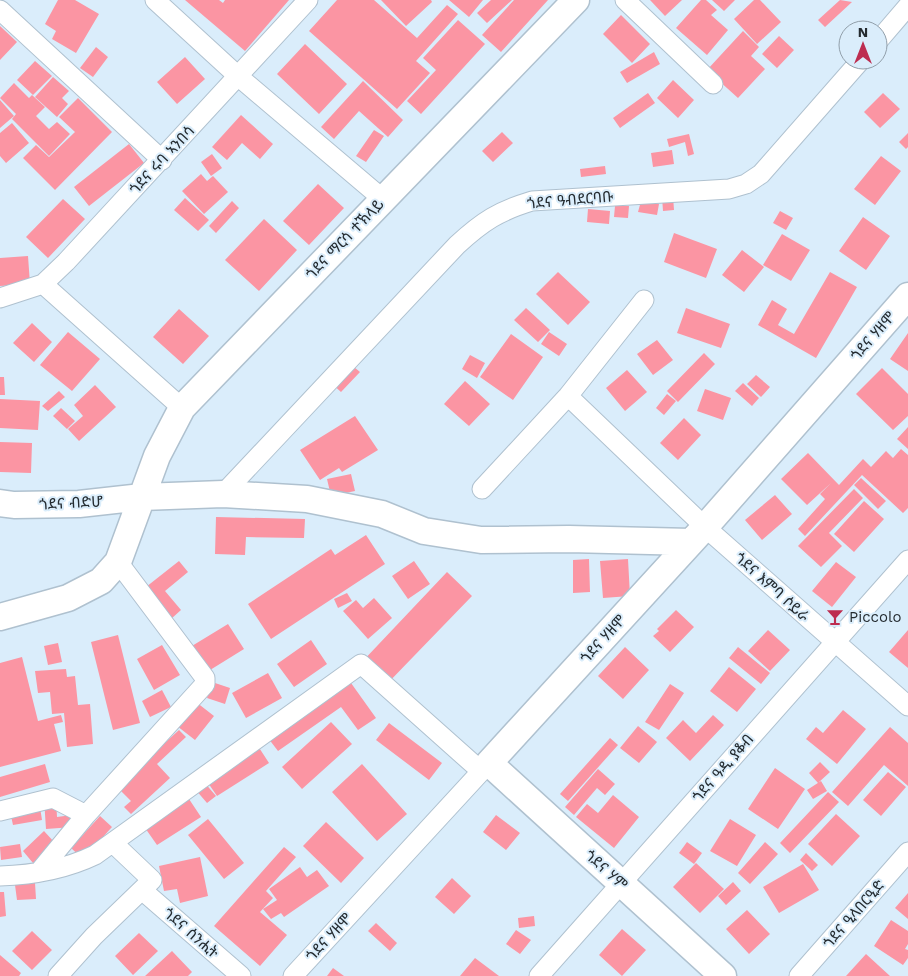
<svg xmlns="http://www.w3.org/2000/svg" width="908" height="976" viewBox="0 0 908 976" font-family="'Work Sans','Noto Sans Ethiopic',sans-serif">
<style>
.building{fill:#fb95a3}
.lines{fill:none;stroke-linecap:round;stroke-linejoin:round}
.street-casing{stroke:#afc1cf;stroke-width:21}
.secondary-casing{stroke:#afc1cf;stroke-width:29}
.street{stroke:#fff;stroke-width:19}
.secondary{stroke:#fff;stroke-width:26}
.labels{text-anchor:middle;stroke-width:4;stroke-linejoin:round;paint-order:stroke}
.street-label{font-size:15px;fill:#242b30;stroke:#daedfb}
.poi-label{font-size:15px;fill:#242b30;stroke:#daedfb;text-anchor:start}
</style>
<rect width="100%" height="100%" fill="#daedfb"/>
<path class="building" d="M58,0H75L99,14L76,53L52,39L56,31L45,24Z
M185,0H219L223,3L225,0H289L245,51Z
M337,0H374L417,38L447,5L458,14L416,61L430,73L397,109L309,31Z
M381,0H431L432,2L406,26Z
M449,0H483L469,17Z
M491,0H512L487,23L477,13Z
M514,0H548L501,52L482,35Z
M650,0H682L665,16Z
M701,0H706L717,10L711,15L728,30L707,55L676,28Z
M712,0H735L724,11Z
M754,0H760L781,22L757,44L734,19Z
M840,0L852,2L825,27L818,20Z
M621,15L650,44L632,63L603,34Z
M458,20L485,44L421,114L407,101L436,70L423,58Z
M0,26L17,42L0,60Z
M743,31L759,47L751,56L765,69L738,98L707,70Z
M779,36L794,50L777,68L762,54Z
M305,44L347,84L319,114L277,74Z
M96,47L108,57L93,77L80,68Z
M654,52L660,64L627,83L620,72Z
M185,57L205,79L177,104L157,82Z
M35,61L52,76L33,95L17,80Z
M53,77L69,91L62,98L68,104L57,117L35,97Z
M673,80L694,100L678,118L657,98Z
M363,81L403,120L388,137L359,111L334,139L321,127Z
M14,83L29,98L32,95L45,107L36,116L49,129L57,122L70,134L49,156L12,119L16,114L0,98Z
M648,93L655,103L620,128L613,118Z
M883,93L900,109L880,128L864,112Z
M78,98L112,132L55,190L23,158L36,145L49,157L75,132L59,117Z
M0,100L14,116L0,128Z
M241,115L273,144L260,159L242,143L227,160L212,147Z
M12,123L29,143L6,163L0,156V133Z
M374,130L384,136L366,162L356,156Z
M502,132L513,143L493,162L482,151Z
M908,133V147L906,149L899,142Z
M689,134L694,154L688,156L685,142L669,147L667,139Z
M129,144L144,163L89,206L74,187Z
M672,150L674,164L653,167L651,153Z
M212,154L222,168L211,176L201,162Z
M881,156L901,171L875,205L854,189Z
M605,166L606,174L581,177L580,169Z
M201,174L207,181L213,176L228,192L204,214L182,191Z
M318,184L344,208L309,245L283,221Z
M673,196L674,210L663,211L662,197Z
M185,198L209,220L198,231L174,210Z
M63,199L85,219L48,258L26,237Z
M232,201L239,208L216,233L209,226Z
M641,201L659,204L657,215L638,212Z
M615,206H629L628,218L614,217Z
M588,209L610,211L609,224L587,222Z
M780,211L793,218L786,230L773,223Z
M863,217L890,236L866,270L839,251Z
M264,219L297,250L259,291L225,260Z
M674,233L717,249L706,278L664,262Z
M782,234L810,250L791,281L763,265Z
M742,250L764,267L744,292L722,275Z
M28,256L30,284L0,286V258Z
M558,272L590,302L568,325L536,294Z
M830,272L857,287L816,358L758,325L772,300L787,309L778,325L794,334Z
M526,308L550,330L538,342L514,320Z
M686,308L730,324L721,348L677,333Z
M179,309L209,336L183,364L153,337Z
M32,323L52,342L34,362L13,343Z
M68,332L100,359L72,391L40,365Z
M549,332L567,344L559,356L541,344Z
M908,333V371L890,359Z
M511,334L543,357L513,400L480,377Z
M657,340L673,360L653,375L637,354Z
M704,353L715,364L678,402L667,391Z
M470,355L485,363L477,378L462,369Z
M348,362L360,372L341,392L330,382Z
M882,368L908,394V416L893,430L856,394Z
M627,370L647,392L625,411L606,388Z
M756,375L770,387L761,397L747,384Z
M0,377H4L5,395H0Z
M465,381L490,404L469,426L444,404Z
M743,383L759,398L752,406L735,391Z
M95,385L116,407L79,441L68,429L83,416L74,405Z
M705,389L731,398L723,420L697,411Z
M59,391L65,397L48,411L42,406Z
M667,394L676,401L664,415L656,408Z
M0,399L40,401L38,430L0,428Z
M61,408L75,421L67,429L53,416Z
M355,416L378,450L342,472L339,468L320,480L300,450Z
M684,418L701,435L678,460L660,443Z
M908,427V449L897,439Z
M0,442L32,443L31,473L0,472Z
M901,449L908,455V508L903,513L862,475L805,536L798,529L825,499L820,494L831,483L807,505L781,479L808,453L839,485L863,459L871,467L886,451L893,458Z
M351,474L355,491L331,496L327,479Z
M861,478L886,501L878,509L854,485Z
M854,489L863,498L829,533L842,546L821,567L798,546Z
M775,495L792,514L762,540L745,520Z
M864,501L884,519L854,552L834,534Z
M216,517L305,519L304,538L246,537L245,555L215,554Z
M366,535L385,564L271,639L248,604L331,549L335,555Z
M589,559L590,592L573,593V560Z
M628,559L630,596L603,598L600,561Z
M179,561L188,572L165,591L181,610L171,619L146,587Z
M414,561L430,584L408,599L392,576Z
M836,562L856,577L832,607L812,591Z
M447,572L472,596L384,687L360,664Z
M347,593L352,601L338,608L334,599Z
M374,598L392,618L368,639L343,611L356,600L363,608Z
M676,610L694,627L670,652L653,636L659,631L657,629Z
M228,624L244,649L202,675L187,649Z
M768,630L790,650L770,671L748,651Z
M908,630V668L889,652Z
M118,635L140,723L113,730L91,642Z
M311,640L327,664L294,687L277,664Z
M58,643L62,662L48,665L44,646Z
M162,645L180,675L154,690L137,659Z
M625,647L649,670L623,699L598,676Z
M738,647L770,673L761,684L729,658Z
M22,657L38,721L61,715L63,722L54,724L61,751L0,767V663Z
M729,667L756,689L737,712L710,691Z
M66,669L67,677L75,676L78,705L90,704L93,744L67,747L64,713L52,714L50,692L38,693L35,671Z
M268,673L282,698L246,718L232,693Z
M346,676L376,718L358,730L341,707L278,751L265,734Z
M212,682L230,688L225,704L207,698Z
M670,684L684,693L659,730L645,722Z
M162,690L171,707L150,717L142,701Z
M196,702L214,716L195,740L177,726Z
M843,710L866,729L837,764L806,739L816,727L823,733Z
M713,715L724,725L690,761L666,738L683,720L696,733Z
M331,722L352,744L302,789L282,767Z
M389,723L442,763L429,780L376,740Z
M638,726L657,742L639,763L620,748Z
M890,727L908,743V786L884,765L848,806L832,792Z
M179,730L186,737L157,764L170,778L131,814L124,807L131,801L117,787Z
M610,738L618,745L568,801L560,794Z
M256,743L269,763L217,796L204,777Z
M820,762L830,772L818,783L809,773Z
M45,764L50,782L0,797V777Z
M362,764L407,814L377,841L332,792Z
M775,768L805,789L778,829L748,809Z
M598,769L615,784L605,795L597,788L574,815L565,807Z
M888,772L906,787L881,816L863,800Z
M821,781L827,791L813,799L807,790Z
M204,782L216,796L207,803L195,789Z
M828,792L839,802L790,853L780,843Z
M613,795L639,817L614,848L576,817L587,804L598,813Z
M187,796L201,817L157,845L143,825Z
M56,798L57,817L72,815L73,827L46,829L44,799Z
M39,801L42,820L13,825L9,807Z
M836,814L860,836L832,866L808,844Z
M496,815L520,833L506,850L483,832Z
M100,816L112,827L83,859L71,848Z
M208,819L244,863L224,879L188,835Z
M730,819L756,835L737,866L710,851Z
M326,822L364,858L341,883L303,846Z
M44,831L55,843L33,863L23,851Z
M687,842L702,853L694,864L679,853Z
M765,842L778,854L750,884L738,873Z
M20,844L22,857L1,860L0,847Z
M284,847L296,857L266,891L273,898L260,912L287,935L260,966L214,926Z
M806,853L818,865L812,871L800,860Z
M200,857L208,896L180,903L177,889L164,891L159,866Z
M696,863L724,889L700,913L673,887Z
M803,864L819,890L779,913L763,887Z
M300,867L307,877L317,870L329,886L284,917L281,913L271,919L263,909L277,900L269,889Z
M452,878L471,896L454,914L435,897Z
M733,882L741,891L726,905L718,896Z
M35,883L36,899L17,900L15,885Z
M0,892H4L6,916L0,917Z
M908,893V919L895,908Z
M747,910L770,934L749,954L726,929Z
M534,916L535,926L519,928L518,918Z
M891,920L908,931V944L905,949L908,950V958L903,965L874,946Z
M376,923L397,943L390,951L368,931Z
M622,929L646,950L622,976L599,955Z
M516,930L531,940L520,954L506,944Z
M32,931L52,950L32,970L12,951Z
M139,933L158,951L133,975L115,956Z
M172,951L192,972L188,976H145Z
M866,954L890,976H846Z
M0,955L21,973L19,976H0Z
M475,958L499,976H460Z
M333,968L344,976H327Z"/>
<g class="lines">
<g class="street-casing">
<path id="street" d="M155,0L239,77L384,200
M625,0L713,84
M0,10L162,160
M878,41L908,6
M43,284L182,408
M0,298L43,284L66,262L308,0
M568,396L705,527L908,706
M482,489L568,396L644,300
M223,494L457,245C483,221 499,211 532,201L729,189L746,184L761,174L861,60
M0,811L53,798L86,815
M39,872L86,815L205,684V678L118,562
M0,876C32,875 66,869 95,855L361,664L481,771
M142,890L241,976
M58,976L94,936L152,880L113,843
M293,976L489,763
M539,976L908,560
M799,976L908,852"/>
</g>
<g class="secondary-casing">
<path id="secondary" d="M0,503L14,505L79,504L142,497L223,494L307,499L382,514L424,531L481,540L569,539L691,542
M0,617L68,598L101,581L118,562L157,456L182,408L576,0
M723,976L489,763L705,527L908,296"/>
</g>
<use href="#street" class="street"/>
<use href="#secondary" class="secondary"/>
</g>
<defs>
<g id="bar-bare" transform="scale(1.35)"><path d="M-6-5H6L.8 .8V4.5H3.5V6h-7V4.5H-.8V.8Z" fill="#bd2d50" stroke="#daedfb" stroke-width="2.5" paint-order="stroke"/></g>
</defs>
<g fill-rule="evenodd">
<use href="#bar-bare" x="835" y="617"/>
</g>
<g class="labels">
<g class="street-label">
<text transform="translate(162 160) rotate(-47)" y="5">ጎደና ሩባ ኣንበሳ</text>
<text transform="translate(570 200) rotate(-5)" y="5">ጎደና ዓብደርባቡ</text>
<text transform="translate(345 239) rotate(-46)" y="5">ጎደና ማርሳ ተኽላይ</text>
<text transform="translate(873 336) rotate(-49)" y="5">ጎደና ሃዘሞ</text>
<text transform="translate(71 503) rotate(-3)" y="5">ጎደና ብድሆ</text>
<text transform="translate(772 587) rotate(42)" y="5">ጎደና እምባ ሶይራ</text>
<text transform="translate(603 639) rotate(-48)" y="5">ጎደና ሃዘሞ</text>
<text transform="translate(723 768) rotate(-49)" y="5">ጎደና ዓዲ ያቆብ</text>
<text transform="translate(606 870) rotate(42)" y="5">ጎደና ሃም</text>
<text transform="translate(854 914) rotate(-49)" y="5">ጎደና ዒላበርዒድ</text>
<text transform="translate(191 933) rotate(41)" y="5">ጎደና ሰንሒት</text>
<text transform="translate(329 937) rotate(-47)" y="5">ጎደና ሃዘሞ</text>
</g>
<g class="poi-label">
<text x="849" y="622">Piccolo</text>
</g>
</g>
<g transform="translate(863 45)"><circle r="24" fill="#daedfb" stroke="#919faa"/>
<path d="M0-4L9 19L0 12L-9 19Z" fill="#bd2d50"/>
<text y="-8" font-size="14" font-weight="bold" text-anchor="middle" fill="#242b30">N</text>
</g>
</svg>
